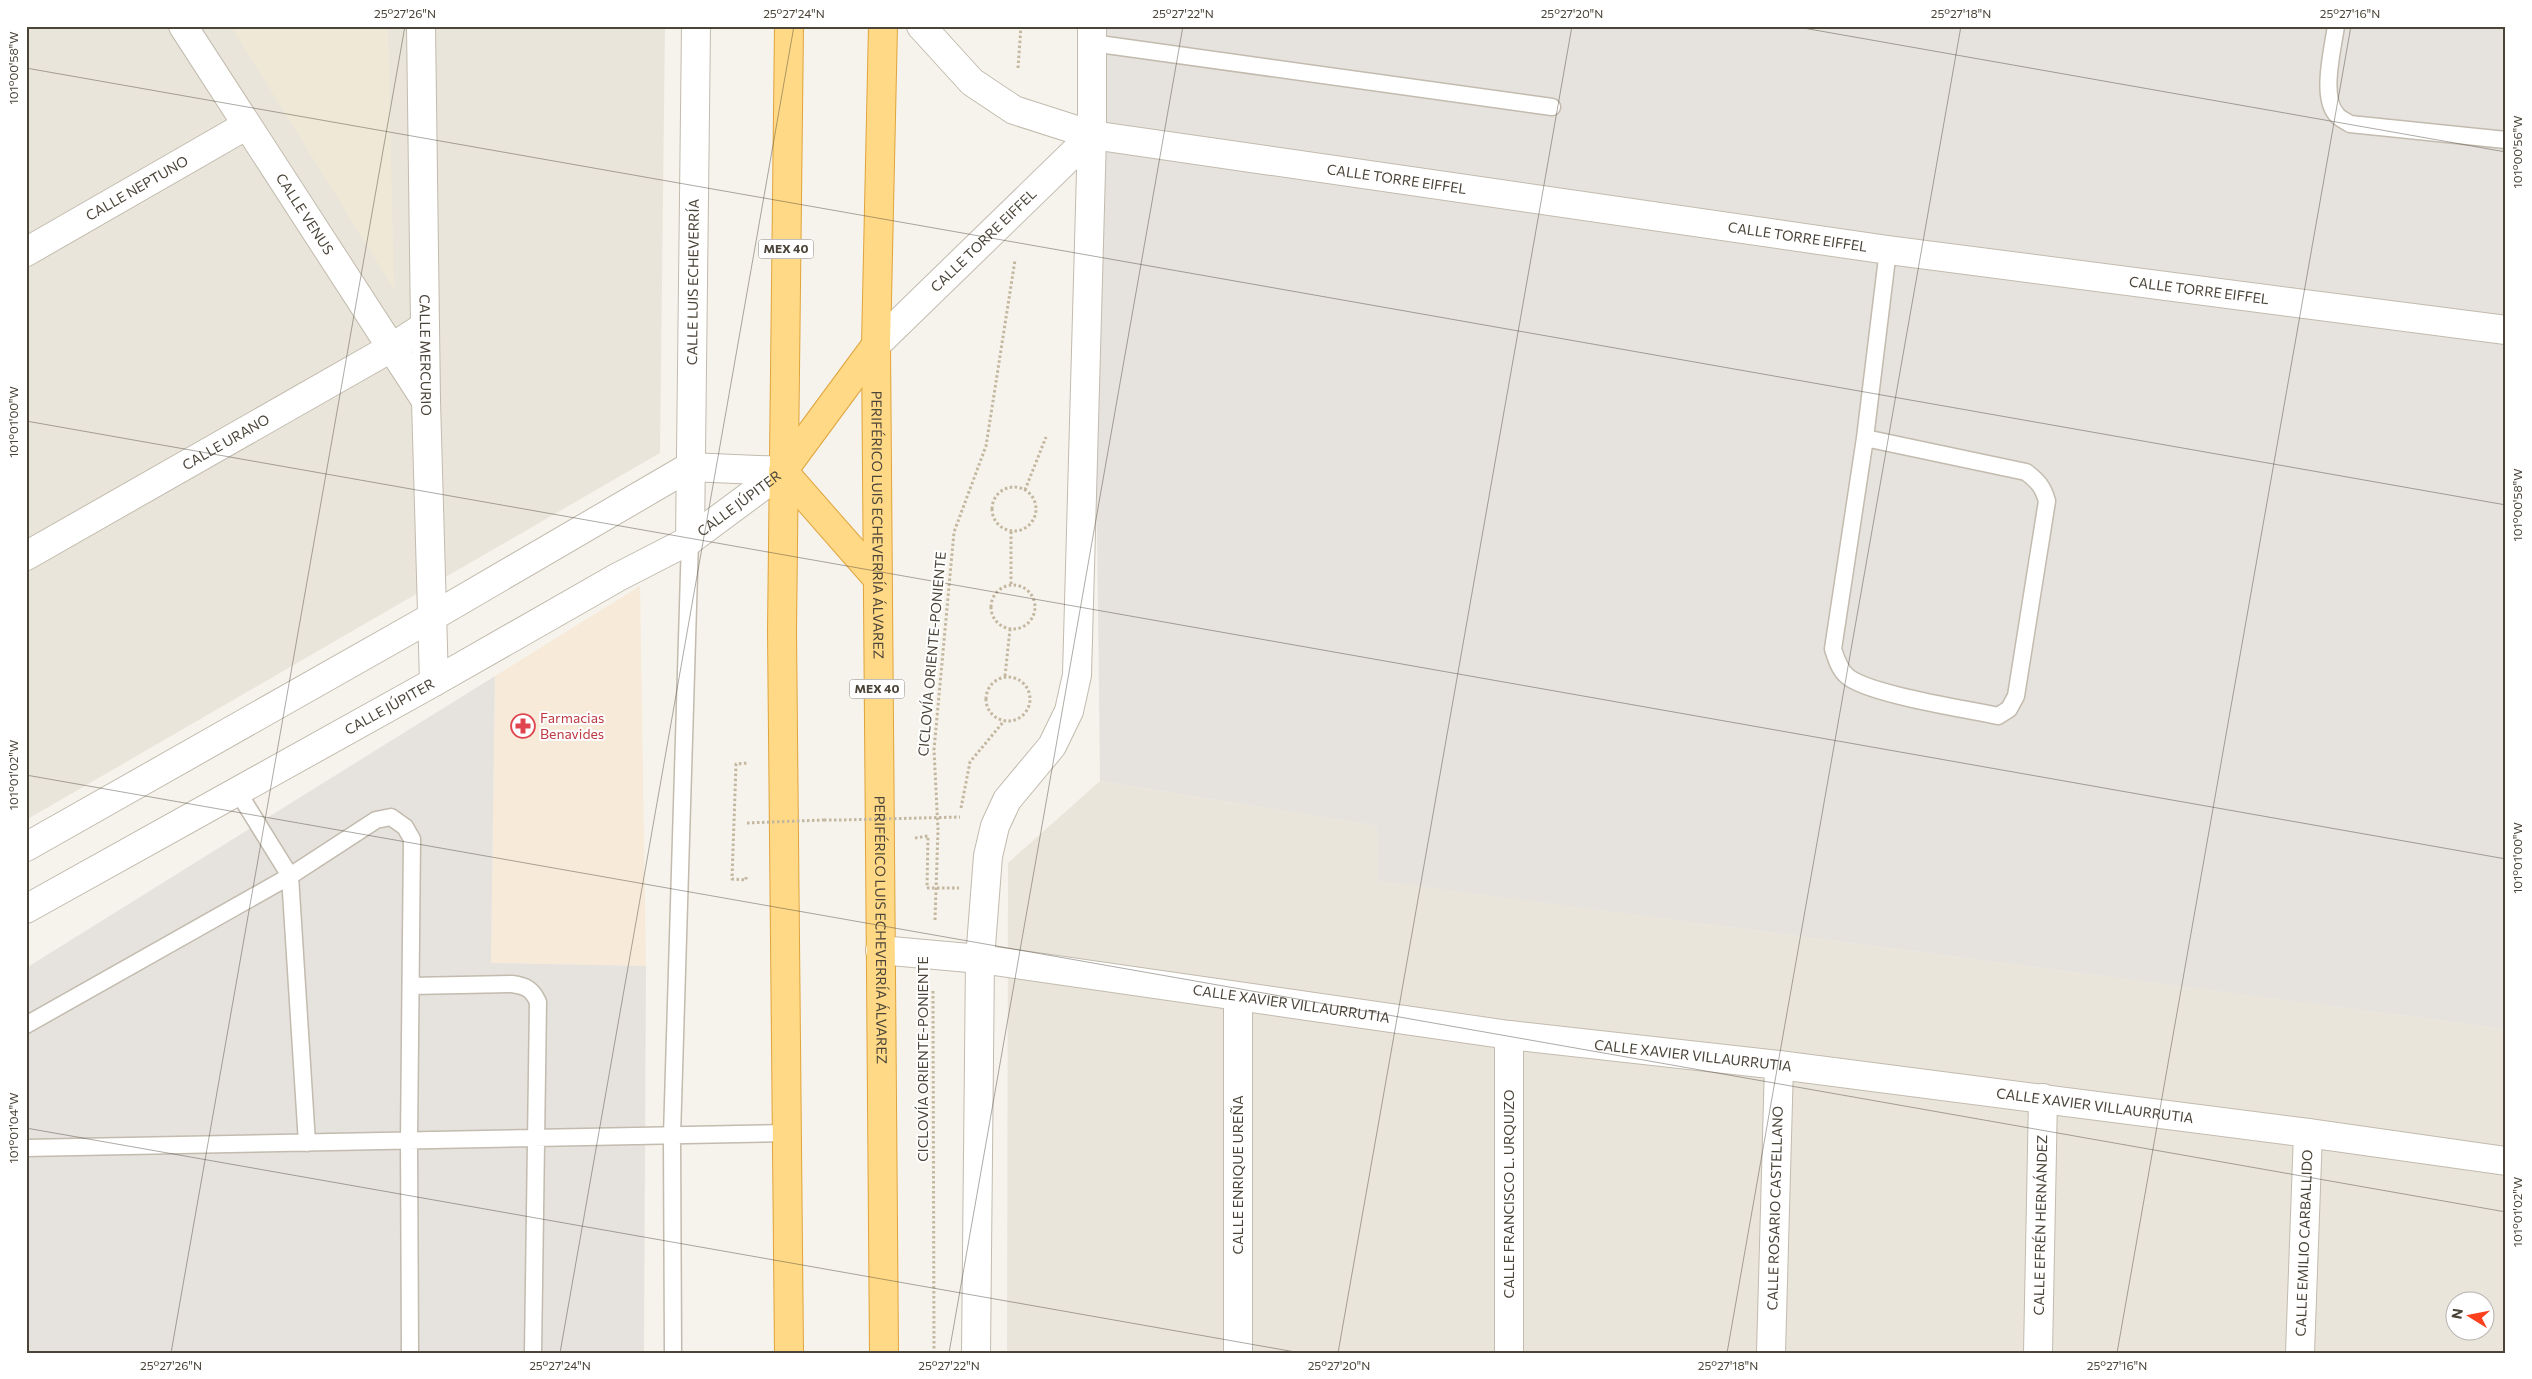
<svg xmlns="http://www.w3.org/2000/svg" width="2532" height="1379" viewBox="0 0 2532 1379" font-family="Commissioner,sans-serif">
<style>
.residential{fill:#eae5da;fill-rule:evenodd}
.commercial{fill:#f7ead8}
.industrial{fill:#e6e2dd}
.education{fill:#efe8d6}
.lines{fill:none;stroke-linecap:round;stroke-linejoin:round}
.service-casing{stroke:#c2bbae;stroke-width:19}
.minor-casing{stroke:#c2bbae;stroke-width:30}
.tertiary-casing{stroke:#c2bbae;stroke-width:30}
.trunk-casing{stroke:#e0a43c;stroke-width:30}
.path{stroke:#c4b79f;stroke-width:3;stroke-dasharray:2.5 2.5;stroke-linecap:butt}
.service{stroke:#fff;stroke-width:16}
.minor{stroke:#fff;stroke-width:28}
.tertiary{stroke:#fff;stroke-width:28}
.trunk{stroke:#ffd985;stroke-width:28}
.path-bridge{stroke:#c4b79f;stroke-width:3;stroke-dasharray:2.5 2.5;stroke-linecap:butt}
.ticks{fill:none;stroke:#4b4439;stroke-width:1;stroke-opacity:0.45}
.labels{text-anchor:middle;stroke-width:4;stroke-linejoin:round;paint-order:stroke}
.shield{fill:#fff;stroke:#817c74;stroke-width:1}
.shield-label{font-size:12px;font-weight:bold;fill:#4b4439}
.street-label{font-size:14px;fill:#4b4439;stroke:#fff}
.health-label{font-size:14px;fill:#be3a42;stroke:#fff;text-anchor:start}
.neatline{fill:none;stroke:#4b4439;stroke-width:2}
.ticks-label{font-size:12px;text-anchor:middle;fill:#4b4439}
</style>
<rect width="100%" height="100%" fill="#f6f3ec"/>
<path class="residential" d="M26,26H665L660,453L26,820Z
M1100,781L1377,826L1379,881L2506,1029V1353H1007L1008,863ZM2454,1302H2484V1332H2454Z"/>
<path class="commercial" d="M640,586L646,966L491,963L495,676Z"/>
<path class="industrial" d="M1095,26H2506V1029L1378,881L1377,826L1100,781L1092,108Z
M495,676L491,963L646,966L644,1353H26V968Z"/>
<path class="education" d="M231,26H388L394,289Z"/>
<g class="lines">
<g class="service-casing">
<path id="service" d="M2336,26C2333,48 2320,98 2337,115C2340,119 2346,121 2350,124L2506,140
M1092,43L1552,107
M1865,438L2026,472C2038,481 2043,487 2047,501L2016,696L2009,709L1998,716C1966,709 1867,694 1847,676C1839,669 1836,658 1833,649L1865,438L1888,250
M238,792L290,876L307,1143
M411,986L512,984C526,986 532,989 538,1002L533,1353
M26,1025L290,876L376,820L391,817L405,827L412,839L409,1140L410,1353
M26,1148L787,1133
M673,1353L672,1136L690,540"/>
</g>
<g class="minor-casing">
<g id="minor">
<path id="s1" d="M183,26L426,401"/>
<path id="s2" d="M421,26L426,401L434,682"/>
<path id="s3" d="M921,26L972,82L1014,110L1092,135L1888,250L2506,330"/>
<path id="s4" d="M26,252L247,125"/>
<path id="s5" d="M876,345L1092,135"/>
<path id="s6" d="M690,540L696,26"/>
<path id="s7" d="M26,556L391,348L425,326"/>
<path id="s8" d="M880,950L980,959L1509,1035L1779,1065L2308,1133L2506,1161"/>
<path d="M1238,997V1353"/>
<path d="M1509,1035V1353"/>
<path d="M976,1353L980,959L988,856L995,826L1007,800L1052,746L1069,711L1077,675L1092,135V26"/>
<path id="s9" d="M1771,1353L1779,1065"/>
<path id="s10" d="M2038,1353L2043,1098"/>
<path id="s11" d="M2300,1353L2308,1133"/>
</g>
</g>
<g class="tertiary-casing">
<g id="tertiary">
<path d="M26,847L432,617L689,467L783,471"/>
<path id="s12" d="M26,909L434,682L618,577L690,540L783,471"/>
</g>
</g>
<g class="trunk-casing">
<g id="trunk">
<path d="M789,26L782,631L789,1353"/>
<path id="s13" d="M883,26L876,345L884,1353"/>
<path d="M783,471L876,345"/>
<path d="M783,471L876,577"/>
</g>
</g>
<path class="path" d="M1018,68L1021,26
M992 509a22 22 0 1 1 44 0a22 22 0 1 1-44 0Z
M1025,490L1046,437
M1011,584V531
M991 607a22 22 0 1 1 44 0a22 22 0 1 1-44 0Z
M1005,676L1010,629
M986 699a22 22 0 1 1 44 0a22 22 0 1 1-44 0Z
M961,808L970,762L1004,721
M824,820H839
M915,838L928,836L927,888
M746,877V880L732,879L736,764L748,763
M935,920L938,830L934,750L954,532L986,446L1015,260
M933,991L934,1353"/>
<use href="#service" class="service"/>
<use href="#minor" class="minor"/>
<use href="#tertiary" class="tertiary"/>
<use href="#trunk" class="trunk"/>
<path class="path-bridge" d="M839,820L960,817
M747,823L824,820
M927,888H959"/>
</g>
<path class="ticks" d="M1792,26L2506,152M26,68L2506,505M26,421L2506,859M26,775L2506,1212M26,1128L1301,1353M171,1353L405,26M560,1353L794,26M949,1353L1183,26M1338,1353L1572,26M1727,1353L1961,26M2117,1353L2351,26"/>
<defs>
<g id="pharmacy-ring" transform="scale(1.25)"><circle r="9.5" fill="#fff" stroke="#e0444e" stroke-width="1.5"/><path d="M-2-6h4v4h4v4h-4v4h-4v-4h-4v-4h4Z" fill="#e0444e"/></g>
</defs>
<g fill-rule="evenodd">
<use href="#pharmacy-ring" x="523" y="726"/>
</g>
<g class="labels">
<g class="shield">
<rect x="758.5" y="239.5" width="55" height="19" rx="4"/>
<rect x="849.5" y="679.5" width="55" height="19" rx="4"/>
</g>
<g class="shield-label">
<text x="786" y="253">MEX 40</text>
<text x="877" y="693">MEX 40</text>
</g>
<g class="street-label">
<text dy="5" stroke="none"><textPath href="#s3" startOffset="516">CALLE TORRE EIFFEL</textPath></text>
<text dy="5" stroke="none"><textPath href="#s4" startOffset="128">CALLE NEPTUNO</textPath></text>
<text dy="5" stroke="none"><textPath href="#s1" startOffset="224">CALLE VENUS</textPath></text>
<text dy="5" stroke="none"><textPath href="#s3" startOffset="921">CALLE TORRE EIFFEL</textPath></text>
<text dy="5" stroke="none"><textPath href="#s5" startOffset="150">CALLE TORRE EIFFEL</textPath></text>
<text dy="5" stroke="none"><textPath href="#s6" startOffset="258">CALLE LUIS ECHEVERRÍA</textPath></text>
<text dy="5" stroke="none"><textPath href="#s3" startOffset="1326">CALLE TORRE EIFFEL</textPath></text>
<text dy="5" stroke="none"><textPath href="#s2" startOffset="329">CALLE MERCURIO</textPath></text>
<text dy="5" stroke="none"><textPath href="#s7" startOffset="230">CALLE URANO</textPath></text>
<text dy="5" stroke="none"><textPath href="#s12" startOffset="821">CALLE JÚPITER</textPath></text>
<text dy="5" stroke="none"><textPath href="#s13" startOffset="499">PERIFÉRICO LUIS ECHEVERRÍA ÁLVAREZ</textPath></text>
<text transform="translate(932 654) rotate(-85)" y="5">CICLOVÍA ORIENTE-PONIENTE</text>
<text dy="5" stroke="none"><textPath href="#s12" startOffset="416">CALLE JÚPITER</textPath></text>
<text dy="5" stroke="none"><textPath href="#s13" startOffset="904">PERIFÉRICO LUIS ECHEVERRÍA ÁLVAREZ</textPath></text>
<text dy="5" stroke="none"><textPath href="#s8" startOffset="415">CALLE XAVIER VILLAURRUTIA</textPath></text>
<text dy="5" stroke="none"><textPath href="#s8" startOffset="820">CALLE XAVIER VILLAURRUTIA</textPath></text>
<text transform="translate(923 1059) rotate(-90)" y="5">CICLOVÍA ORIENTE-PONIENTE</text>
<text dy="5" stroke="none"><textPath href="#s8" startOffset="1225">CALLE XAVIER VILLAURRUTIA</textPath></text>
<text transform="translate(1238 1175) rotate(-90)" y="5">CALLE ENRIQUE UREÑA</text>
<text transform="translate(1509 1194) rotate(-90)" y="5">CALLE FRANCISCO L. URQUIZO</text>
<text dy="5" stroke="none"><textPath href="#s9" startOffset="145">CALLE ROSARIO CASTELLANO</textPath></text>
<text dy="5" stroke="none"><textPath href="#s10" startOffset="128">CALLE EFRÉN HERNÁNDEZ</textPath></text>
<text dy="5" stroke="none"><textPath href="#s11" startOffset="110">CALLE EMILIO CARBALLIDO</textPath></text>
</g>
<g class="health-label">
<text x="540" y="723">Farmacias<tspan x="540" dy="16">Benavides</tspan></text>
</g>
</g>
<rect width="2532" height="1379" fill="none" stroke="#ffffff" stroke-width="55"/>
<g transform="translate(2470 1316) rotate(280)"><circle r="24" fill="#ffffff" stroke="#b7b4b0"/>
<path d="M0-4L9 19L0 12L-9 19Z" fill="#fc3f1d"/>
<text y="-8" font-size="14" font-weight="bold" text-anchor="middle" fill="#4b4439">N</text>
</g>
<rect x="28" y="28" width="2476" height="1324" class="neatline"/>
<g class="ticks-label">
<text x="405" y="18">25°27'26"N</text>
<text x="794" y="18">25°27'24"N</text>
<text x="1183" y="18">25°27'22"N</text>
<text x="1572" y="18">25°27'20"N</text>
<text x="1961" y="18">25°27'18"N</text>
<text x="2350" y="18">25°27'16"N</text>
<text transform="translate(14 68) rotate(-90)" y="4">101°00'58"W</text>
<text transform="translate(2518 152) rotate(-90)" y="4">101°00'56"W</text>
<text transform="translate(14 422) rotate(-90)" y="4">101°01'00"W</text>
<text transform="translate(2518 505) rotate(-90)" y="4">101°00'58"W</text>
<text transform="translate(14 775) rotate(-90)" y="4">101°01'02"W</text>
<text transform="translate(2518 858) rotate(-90)" y="4">101°01'00"W</text>
<text transform="translate(14 1128) rotate(-90)" y="4">101°01'04"W</text>
<text transform="translate(2518 1212) rotate(-90)" y="4">101°01'02"W</text>
<text x="171" y="1370">25°27'26"N</text>
<text x="560" y="1370">25°27'24"N</text>
<text x="949" y="1370">25°27'22"N</text>
<text x="1339" y="1370">25°27'20"N</text>
<text x="1728" y="1370">25°27'18"N</text>
<text x="2117" y="1370">25°27'16"N</text>
</g>
</svg>
